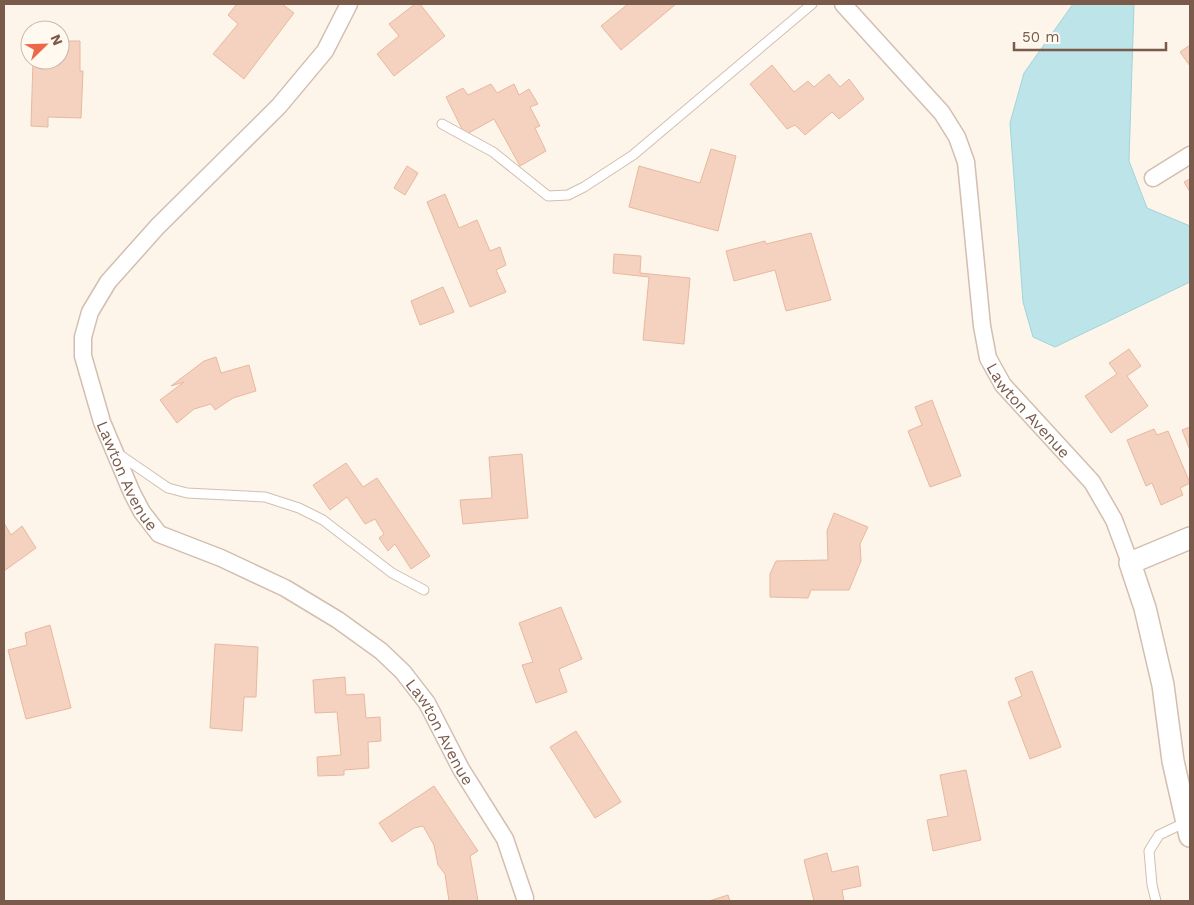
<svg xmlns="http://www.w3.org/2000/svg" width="1194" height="905" viewBox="0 0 1194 905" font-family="'Work Sans',sans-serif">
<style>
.water{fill:#bce4e9;stroke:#a1d4db}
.building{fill:#f4d2bf;stroke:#e8b89f}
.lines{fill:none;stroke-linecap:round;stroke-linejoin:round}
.service-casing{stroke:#d3beb0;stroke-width:11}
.minor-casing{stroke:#d3beb0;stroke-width:19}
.tertiary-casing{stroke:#d3beb0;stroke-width:24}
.service{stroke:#fff;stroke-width:9}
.minor{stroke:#fff;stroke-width:16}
.tertiary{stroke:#fff;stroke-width:21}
.labels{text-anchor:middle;stroke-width:4;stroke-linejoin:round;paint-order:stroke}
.street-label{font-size:16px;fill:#7a5a4a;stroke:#fff9f0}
</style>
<rect width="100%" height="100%" fill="#fdf5e9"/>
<path class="water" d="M1073,4H1134L1129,161L1147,208L1190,226V282L1055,347L1033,337L1023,302L1010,123L1024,73Z"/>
<path class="building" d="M237,4H282L294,13L244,79L213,54L238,24L228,15Z
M415,4H420L445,36L394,76L377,54L399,36L389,24Z
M628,4H676L621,50L601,26Z
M60,41H80V71H83L81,118L48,117V127L31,126L33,60H60Z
M1190,45V66L1180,52Z
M772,65L794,92L808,81L814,87L829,74L840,87L849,79L864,99L839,119L832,112L805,135L795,125L787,129L750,84Z
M491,84L497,93L514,84L519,95L529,89L538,104L530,107L540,126L535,128L546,151L520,166L494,119L465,135L446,97L463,88L468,95Z
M711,149L736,156L718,231L629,207L639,166L700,183Z
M407,166L418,173L405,195L394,188Z
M1190,179V192L1184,182Z
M445,194L459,228L477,220L490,251L500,247L506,265L496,270L506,292L470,307L427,202Z
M811,233L831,300L786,311L775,270L734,281L726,251L765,241L766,244Z
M614,254L641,256L640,273L690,278L684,344L643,340L649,277L613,273Z
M443,287L454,312L420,325L411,301Z
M1129,349L1141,366L1127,376L1148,406L1111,433L1085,396L1117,374L1109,363Z
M216,357L221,373L249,365L256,391L233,398L215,410L211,404L194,409L177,423L160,400L184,382L171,386L204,361Z
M932,400L961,476L930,487L908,431L922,425L915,407Z
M1190,427V450L1182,430Z
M1154,429L1157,435L1168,431L1190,483L1180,488L1183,495L1161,505L1152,483L1146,486L1127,440Z
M522,454L528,518L463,524L460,500L492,498L489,457Z
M346,463L363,487L377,478L430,556L411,569L395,544L388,551L379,538L384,534L375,519L365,524L347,497L330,510L313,485Z
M834,513L868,527L860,544L861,561L849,590H811L808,598L770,597V574L776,561L828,560L827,531Z
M4,523L11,535L22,526L36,548L4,571Z
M561,607L582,659L559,669L567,692L536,703L522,665L533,662L519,623Z
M50,625L71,708L26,719L8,650L27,645L25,633Z
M215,644L258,647L256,697H244L242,731L210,728Z
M1032,671L1061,747L1030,759L1008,702L1022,696L1015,678Z
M345,677L346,695L364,694L366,718L380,717L381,741L368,742L369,768L344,770V775L318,776L317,757L341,755L337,712L315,713L313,680Z
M576,731L621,802L595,818L550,747Z
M966,770L981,840L933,851L927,820L948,816L940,775Z
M434,786L478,851L470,856L478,901H449L445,874L438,865L434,845L423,826L414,828L392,842L379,823Z
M827,853L832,872L858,866L861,886L842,890L844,901H814L804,860Z
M728,895L730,901H709Z"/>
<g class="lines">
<g class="service-casing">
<path id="service" d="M442,124L493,152L548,196L568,195L584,187L633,155L812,4
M117,453L168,488L187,493L265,497L299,508L323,520L392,573L424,590
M1156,901L1152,885L1149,851L1159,835L1186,822"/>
</g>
<g class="minor-casing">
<g id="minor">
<path id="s1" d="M349,4L325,51L279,106L157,227L108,282L90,312L83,337V356L102,422L132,493L142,512L159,534L221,558L285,588L338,620L381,651L403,672L427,703L461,769L505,839L525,898"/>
<path id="s2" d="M843,4L942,113L957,137L966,162L982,326L988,358L1003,385L1092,482L1114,520L1130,563"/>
<path d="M1153,178L1190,155"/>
</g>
</g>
<g class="tertiary-casing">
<path id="tertiary" d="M1190,538L1130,563L1145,608L1163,685L1173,761L1190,836"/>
</g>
<use href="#service" class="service"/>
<use href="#minor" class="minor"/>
<use href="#tertiary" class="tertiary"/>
</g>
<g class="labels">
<g class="street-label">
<text dy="6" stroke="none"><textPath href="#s2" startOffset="466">Lawton Avenue</textPath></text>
<text dy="6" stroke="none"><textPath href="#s1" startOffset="578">Lawton Avenue</textPath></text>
<text dy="6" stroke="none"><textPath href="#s1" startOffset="998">Lawton Avenue</textPath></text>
</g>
</g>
<rect width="1194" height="905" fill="none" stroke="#7a5a4a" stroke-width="10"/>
<g transform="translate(45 45) rotate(67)"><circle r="24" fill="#fff9f0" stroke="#cab9ae"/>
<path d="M0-4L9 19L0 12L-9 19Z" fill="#ec6849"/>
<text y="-8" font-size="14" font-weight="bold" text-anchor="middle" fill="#7a5a4a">N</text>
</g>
<path d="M1014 42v8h152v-8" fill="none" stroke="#7a5a4a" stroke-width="2.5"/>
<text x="1022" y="42" font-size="15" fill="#7a5a4a" stroke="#fff9f0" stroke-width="4" paint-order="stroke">50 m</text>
</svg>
